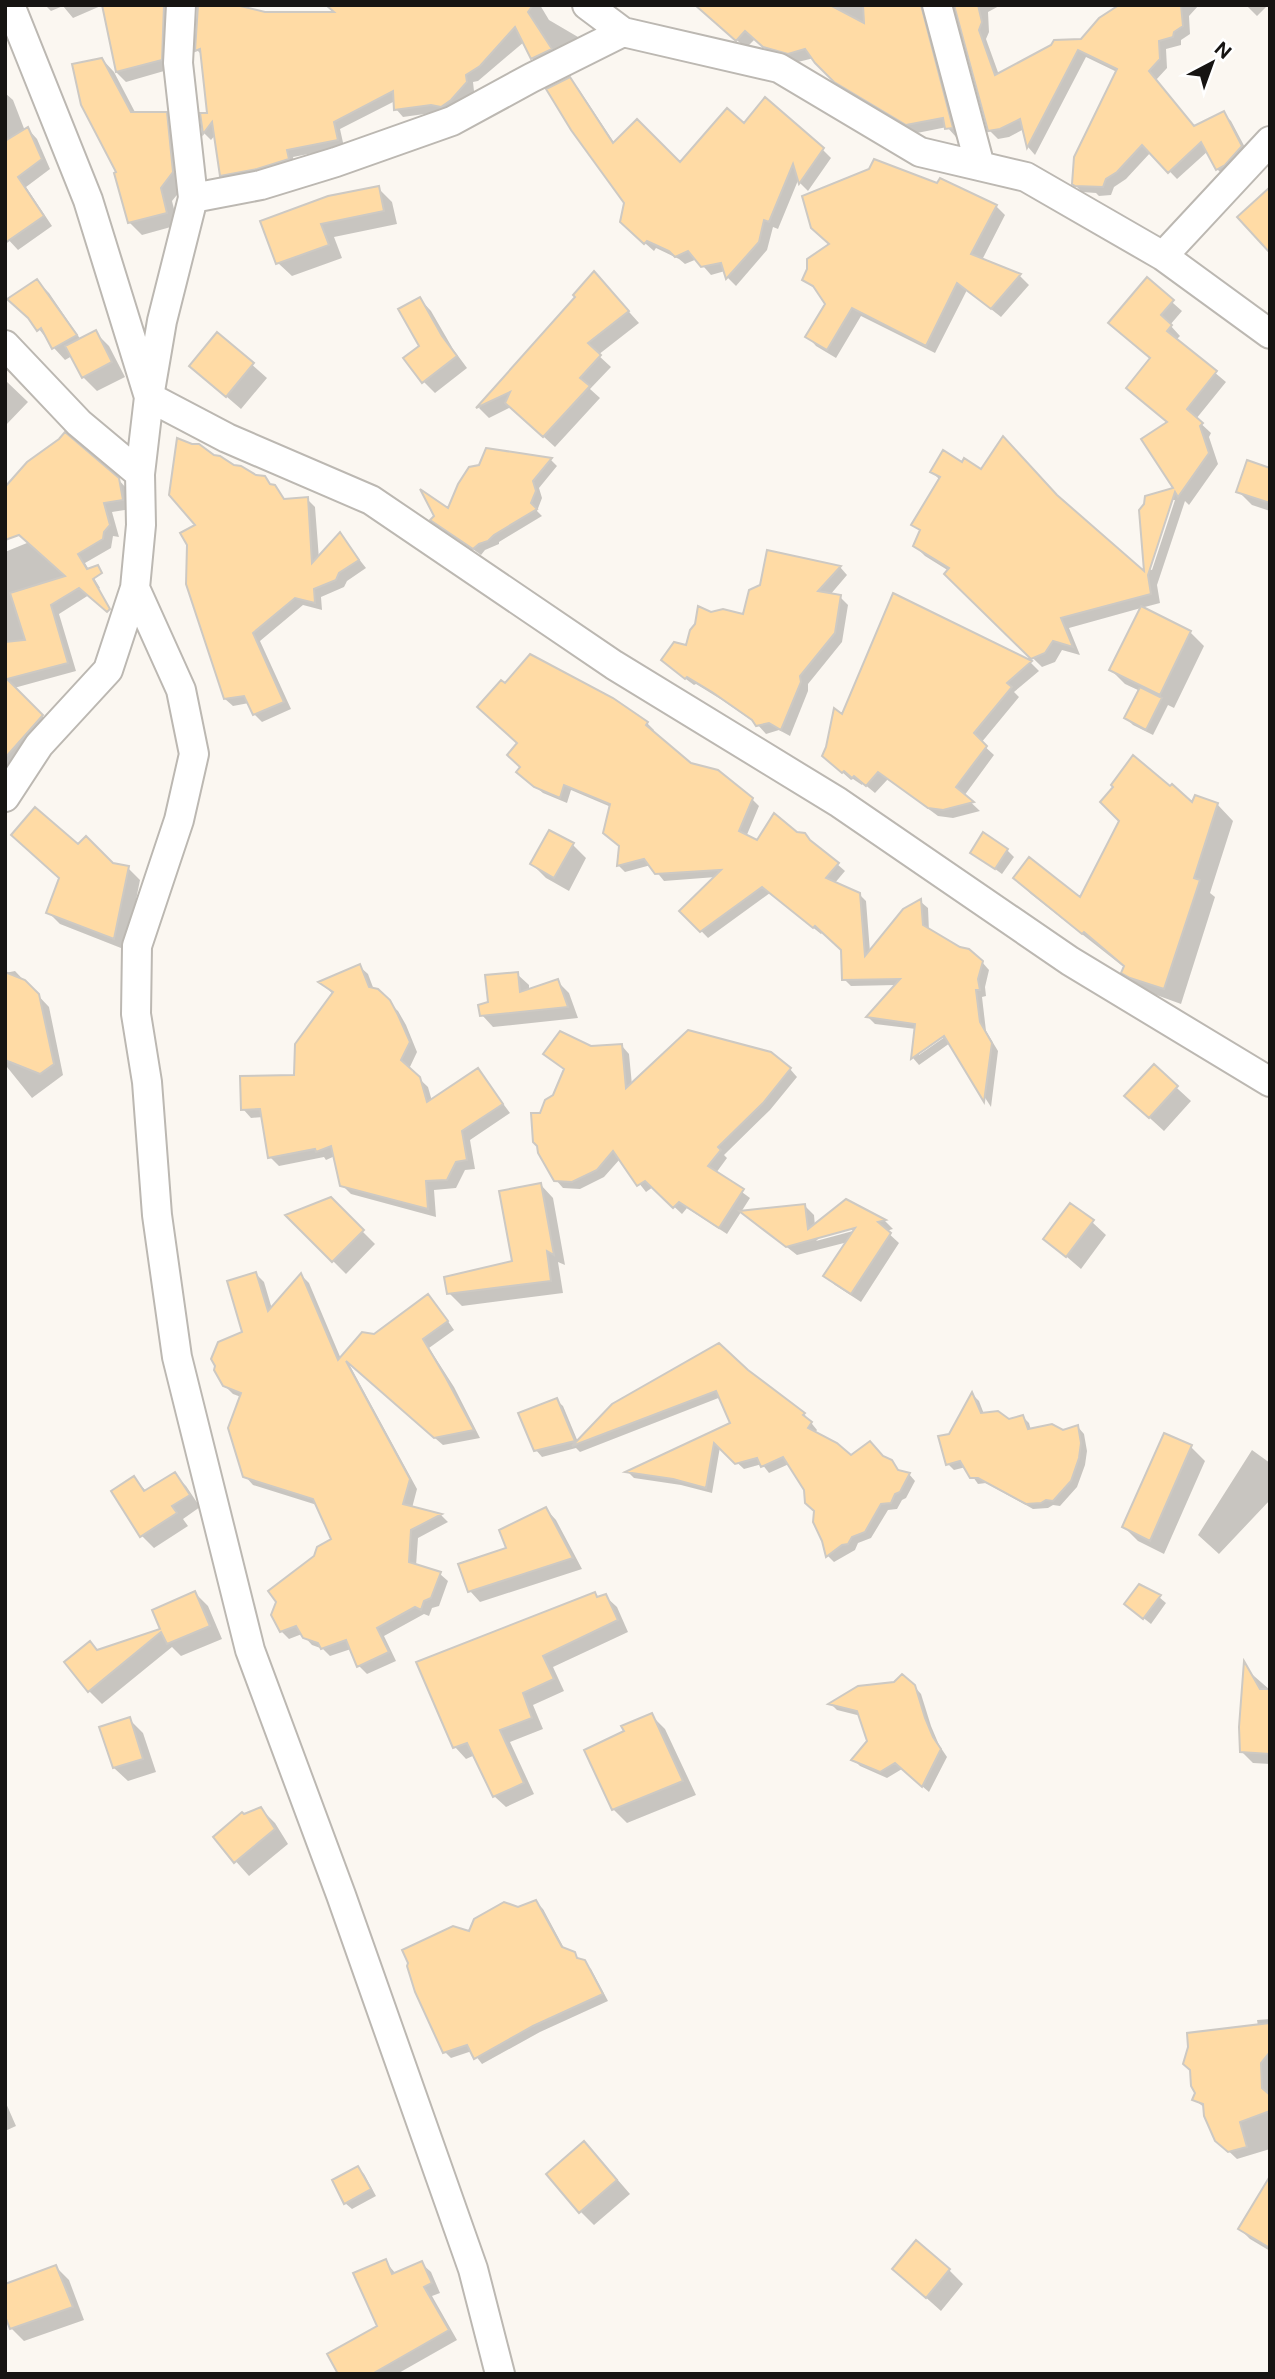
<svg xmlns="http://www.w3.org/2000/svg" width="1275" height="2379" viewBox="0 0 1275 2379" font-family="'Public Sans',sans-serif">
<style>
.shadow{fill:#0003;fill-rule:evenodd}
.building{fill:#ffdba5;stroke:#cdc9c3;stroke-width:2}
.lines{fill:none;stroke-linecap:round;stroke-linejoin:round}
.minor-casing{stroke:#bcb8b2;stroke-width:32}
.minor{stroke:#fff;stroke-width:28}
</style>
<rect width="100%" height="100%" fill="#fbf7f1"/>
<path class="shadow" d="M45,5H103L73,18L63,6L51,11Z
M103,5H174L171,69L126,82L116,72Z
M208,5H241L240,10L265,13L351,14L338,5H540L549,20L578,37L584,43L540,66L532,58L524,42L478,81L473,82L475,100L439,112L403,117L396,109L395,101L340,129L344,147L293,157L295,166L229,182L222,175L216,134L211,140L204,133L202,114L209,115L203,56L197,50Z
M703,5H884L938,54L960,137H956L947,127L917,133L845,90L814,58L798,62L774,56L755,39L746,48L711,18Z
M956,5H1001L988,12L989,32L986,39L999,75L1082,40L1122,5H1199L1189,16L1190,34L1181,40V45L1166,49L1167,68L1156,80L1195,128L1223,113L1231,121L1249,155L1225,177L1217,169L1208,151L1177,179L1151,152L1126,179L1114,187L1111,195L1099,196L1096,193L1082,192L1073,183L1117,72L1086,57L1035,155L1028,147L1024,129L1009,137L998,139L990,131Z
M1246,5H1268L1257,16Z
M921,8L927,14L934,44L917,10Z
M102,59L114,72L136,114H166L179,127L185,185L172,201L178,225L142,235L129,222L118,173Z
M570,79L578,88L615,144L680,165L745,125L823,150L831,158L808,191L800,183L799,178L778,229L773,227L767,250L736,286L728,278L725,271L711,275L697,259L685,264L679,259L656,248L654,251L630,230L626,202Z
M5,93L13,100L25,131L28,129L37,139L50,169L26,187L52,226L18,250L5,236Z
M378,188L392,202L397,224L334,237L342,258L292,276L278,263L262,222Z
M996,206L1005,215L982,260L1020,276L1029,285L1001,317L967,290L935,353L861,316L836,358L816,346L808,337L827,304L820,293L804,280Z
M1147,280L1182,311L1170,325L1180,336L1176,340L1226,382L1196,419L1211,433L1209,437L1218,464L1189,505L1185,501L1157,585L1160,603L1141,608L1190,632L1204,646L1174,708L1168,705L1153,735L1133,725L1126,718L1140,691L1125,684L1111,670L1141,608L1069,628L1080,655L1062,650L1055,662L1042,667L946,574L949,571L925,556L915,546L921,532L913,524L940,480L932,472L944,453L963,464L965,461L982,472L1003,439L1060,500L1146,575L1141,510L1145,505L1146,497L1175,489L1143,440L1169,423L1128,388L1151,359L1110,323ZM1171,500H1175L1152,570L1148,569Z
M37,281L49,293L81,340L95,332L109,346L125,377L97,391L83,377L72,356L65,360L54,348L31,319Z
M604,284L639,323L598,355L611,367L590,389L600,398L555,447L511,407L489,418L479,408L577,297Z
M420,299L431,311L453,349L467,368L435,393L423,381Z
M217,334L267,378L241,409L191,366Z
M5,380L28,402L5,426Z
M487,450L551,460L557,466L539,488L542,498L537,511L542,516L499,542V544L485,550L481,555L433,520L449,510L481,466Z
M214,457L256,476L264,477L286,501L307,499L315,507L319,559L340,535L366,568L347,581L344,587L321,597L322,610L303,605L260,641L291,709L262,722L254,714L249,703L233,706L225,699L198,526Z
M1270,470V511L1252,505L1238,491Z
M118,479L127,489L131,509L112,512L119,537L113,536L111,548L85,563L100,588L59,614L76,671L14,688L50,724L5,774V552L61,529Z
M840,567L847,575L830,595L840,597L848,605L842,642L808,684V691L790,736L779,730L766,734L757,724L722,700L696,684L694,685L671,668L711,614L744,616Z
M894,595L1031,663L1039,671L1014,692L1019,697L981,743L994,755L964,796L980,811L953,818L938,816L888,779L875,793L863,783L862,785L853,779L851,780L833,764L843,716Z
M647,723L654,730L652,733L690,764L752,799L759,806L746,837L758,842H812L845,871L834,884L859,894L866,901L870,952L921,902L928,908L929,931L982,962L989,970L985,987L986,996L982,997L986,1031L998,1051L991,1107L950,1043L919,1065L913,1058L916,1029L875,1024L868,1017L896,985L851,986L844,979L843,950L823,932L821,934L770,893L708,938L682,911L716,877L664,881L651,865L625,872L618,865L621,847L611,807L571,790L567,803L543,793L525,778ZM950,1029L952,1032L919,1055V1051Z
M1217,804L1233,821L1210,893L1215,897L1181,1004L1140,989L1123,972L1125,968L1031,894L1015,878L1081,899L1192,805Z
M572,844L586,858L569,891L546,878L532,864Z
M78,846L112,864L128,868L140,880L126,950L60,924L48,912L61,878Z
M1007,850L1014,857L1002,874L972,852Z
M359,966L368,974L374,990L398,1011L406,1025L417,1052L409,1069L428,1087L432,1101L478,1070L510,1113L470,1140L475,1169L465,1170L456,1188L434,1190L436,1217L351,1194L342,1185L335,1156L326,1160L324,1157L279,1166L270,1157L263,1117L251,1118L243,1109L295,1077L333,994L321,983Z
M15,971L49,1007L63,1075L32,1098L7,1067L5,1068V973Z
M517,974L529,985V990L557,981L569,993L578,1018L493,1027L482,1015Z
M622,1046L629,1054L632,1085L790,1069L797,1077L770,1110L724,1155L727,1158L716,1173L750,1198L727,1234L687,1208L682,1214L653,1187L646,1192L620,1159L604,1177L580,1189L563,1188L556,1180L541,1115L554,1096L565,1070L553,1061L590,1048Z
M1154,1067L1191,1101L1164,1131L1141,1110Z
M541,1185L553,1198L565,1265L558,1262L563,1293L462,1306L449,1293L514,1262Z
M330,1199L375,1244L346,1274L288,1216Z
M847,1201L885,1221L893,1229L886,1231L899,1243L861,1302L835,1285L825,1276L848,1242L797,1255L743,1213L805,1206L814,1215L815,1226ZM863,1224L864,1228L816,1241L821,1236Z
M1092,1222L1106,1235L1081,1269L1046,1239Z
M256,1274L264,1282L272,1309L301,1275L309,1283L341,1359L375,1336L436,1304L454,1330L429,1348L454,1387L480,1438L443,1445L349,1364L417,1489L412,1508L441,1515L448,1522L418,1538L416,1566L440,1574L448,1581L439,1606L432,1608L429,1616L424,1614L384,1636L396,1661L367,1674L359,1666L351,1649L330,1656L323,1649L312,1645L302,1634L289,1639L281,1631L315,1558L334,1540L317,1505L253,1485L245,1476L241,1397L233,1394L224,1385L244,1333Z
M747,1372L804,1414L817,1430L815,1433L851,1457L884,1458L891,1461L901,1472L909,1474L915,1481L906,1498L902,1500L897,1509L888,1510L871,1538L858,1543L855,1550L834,1562L828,1556L816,1511L806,1489L789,1464L769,1473L762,1464L744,1469L720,1447L712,1493L681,1485L634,1478L628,1472L732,1424L721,1397L580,1452L576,1448L542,1457L536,1450L556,1400L563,1406L578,1442Z
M973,1395L979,1401L984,1414L1009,1421L1023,1417L1029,1423L1031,1430L1063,1431L1078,1427L1084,1434L1087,1451L1085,1465L1077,1487L1060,1506L1053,1505L1048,1508L1033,1509L986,1483L978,1484L966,1467L954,1470L948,1464L950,1435Z
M1191,1447L1205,1461L1164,1554L1138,1541L1124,1527Z
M1252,1450L1270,1463V1500L1219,1554L1198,1535Z
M174,1474L186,1486L200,1507L183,1519L188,1526L154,1548L142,1536L134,1478L147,1492Z
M546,1509L556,1520L582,1569L480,1602L470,1591Z
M195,1593L208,1606L222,1639L181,1656L172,1647L102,1704L89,1691L98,1651L163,1630Z
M594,1594L599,1599L605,1596L617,1607L628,1632L553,1667L564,1691L533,1705L543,1729L510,1742L534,1794L506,1807L494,1796L475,1755L466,1759L455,1747Z
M1159,1597L1166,1603L1151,1624L1126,1604Z
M1246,1669L1270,1690V1764L1253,1763L1241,1751Z
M914,1686L921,1694L931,1726L939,1745L947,1757L929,1792L902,1769L887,1778L860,1766L854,1760L869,1742L861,1716L837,1710L831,1704Z
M651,1715L665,1729L696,1795L627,1823L613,1809L626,1732Z
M129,1719L143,1733L156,1772L128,1781L114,1768Z
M261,1809L275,1823L288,1844L249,1876L215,1838L244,1816Z
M536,1902L543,1909L565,1950L574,1954L591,1969L608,2001L540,2032L482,2064L472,2051L451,2058L445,2052L470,1933Z
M1270,2019V2149L1237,2159L1221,2144L1206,2109L1194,2099L1258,2026L1257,2020Z
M5,2101L16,2126L5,2131Z
M598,2157L630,2194L594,2225L580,2211Z
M358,2168L364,2174L376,2196L352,2209L345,2203Z
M1270,2208V2251L1250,2239L1240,2229Z
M385,2261L396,2274L421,2263L431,2272L440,2293L432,2296L457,2340L397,2374H340L379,2327Z
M56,2267L69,2280L84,2320L24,2341L11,2328Z
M894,2269L949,2270L963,2284L941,2311Z"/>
<path class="building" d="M102,5H164L162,60L116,72Z
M198,5H236L265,12H334L326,5H533L528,12L552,49L531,59L515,27L480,66L466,75L467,82L451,100L441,107L431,105L394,110L393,91L334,122L338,140L287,150L289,159L257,169L220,176L212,122L203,134L200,113H207L200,49L195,51Z
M695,5H830L864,23L863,5H921L953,128L945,129L943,118L906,125L834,82L815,63L805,49L788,54L763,47L745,31L736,41Z
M954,5H978L982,22L979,30L995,75L1051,45L1054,40L1081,39L1099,18L1119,5H1181L1183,26L1174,32L1173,37L1159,41L1160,59L1149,71L1194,126L1224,111L1242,146L1225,165L1216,170L1201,142L1168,173L1142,145L1117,172L1106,179L1103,187L1075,186L1072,184L1074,157L1117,69L1078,50L1027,148L1020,119L1000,129L988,131Z
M102,58L131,112H167L173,172L161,188L167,213L128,223L114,173L116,172L81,105L72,64Z
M570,77L613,143L637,119L680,162L727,108L744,123L765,97L824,148L799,184L793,164L769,222L764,220L759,242L726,279L721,263L701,267L688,251L675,257L669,251L647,241L644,244L620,222L624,203L571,130L546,89Z
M28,127L42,159L18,177L44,216L5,243V141Z
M874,159L937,183L940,178L997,205L971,254L1021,274L991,309L957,283L926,346L852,308L827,350L805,337L825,304L813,286L802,280L807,269V259L829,244L811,228L802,196L869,169Z
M379,186L384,211L321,224L329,245L276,264L260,221L328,196Z
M1270,187V253L1237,217Z
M594,271L629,311L588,343L601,355L580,378L590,386L543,437L505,403L510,392L476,408L575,297L573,295Z
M1147,277L1174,300L1161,315L1172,325L1167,331L1217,371L1187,409L1203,423L1200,426L1209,453L1178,497L1175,492L1148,575L1151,594L1061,618L1073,647L1053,641L1045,653L1031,659L944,574L949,568L913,546L920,530L911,525L940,477L930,472L943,450L962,462L964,458L981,469L1003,436L1057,495L1144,571L1139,510L1144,504L1145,496L1173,488L1141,439L1167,422L1126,388L1150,358L1108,323Z
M37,279L77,335L52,349L41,328L37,331L28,318L7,299Z
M420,297L442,336L457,356L422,383L403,358L419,346L398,309Z
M96,330L112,362L82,378L65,346Z
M217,332L254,363L226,397L189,366Z
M65,432L119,478L123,500L104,503L110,525L104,532L103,539L78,554L87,569L98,565L102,573L93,579L110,609L107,612L79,588L51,605L68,663L7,679L43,715L5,758V642L25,640L10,593L65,576L19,535L5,540V487L27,462L59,439Z
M177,438L192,444H199L214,455L220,456L234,465L241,466L256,475L265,476L270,484L275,485L284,499L308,497L312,563L340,532L359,560L339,573L336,580L314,589L315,603L295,598L253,633L284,702L253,715L244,696L224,699L186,584L187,545L180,533L195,525L169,495Z
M486,448L552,458L533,481L536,491L531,503L537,509L494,535L488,541L479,544L473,549L430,520L434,516L420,489L448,508L458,484L469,467L479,465Z
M1247,460L1270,468V503L1236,492Z
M767,550L841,566L818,591L841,595L835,633L800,676L801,682L781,730L769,723L756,726L752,720L712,692L687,677L685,679L661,660L674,642L686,645L690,630L695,624L698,606L711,612L723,609L743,614L749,590L760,585Z
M893,593L1032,661L1007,683L1012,687L974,733L987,746L956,787L974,802L943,810L928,808L878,772L866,786L854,776L852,778L844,771L842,773L822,756L826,747L834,708L842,714Z
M1141,606L1191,631L1160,695L1109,670Z
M530,654L613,698L648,722L646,725L691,763L718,770L753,798L739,831L757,840L774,813L797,832L805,833L810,840L839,863L826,878L860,893L865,956L903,909L921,899L923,925L960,947L969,949L983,961L978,979L980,990H976L980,1022L992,1043L984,1102L944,1036L911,1059L915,1024L866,1017L900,979L842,980L841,950L815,926L813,928L762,887L700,932L679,911L721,870L655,874L644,859L617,866L619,846L603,833L610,804L564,785L560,798L534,787L516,772L520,767L507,755L517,743L477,707L501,680L505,683Z
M1140,687L1162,698L1146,730L1124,718Z
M1133,755L1170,786L1172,784L1192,802L1195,795L1218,803L1194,878L1200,880L1164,989L1130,978L1121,973L1124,966L1084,932L1082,934L1013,878L1029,857L1080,897L1119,821L1100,802L1113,787L1111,785Z
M35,807L78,844L86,836L113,863L129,866L114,939L46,913L59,878L11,835Z
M549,830L574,843L554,878L530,864Z
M983,832L1008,849L995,869L970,853Z
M360,964L369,987L378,989L390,1000L398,1015L410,1042L401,1060L420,1077L427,1102L478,1068L503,1104L462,1131L467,1160L456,1162L447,1180L426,1181L428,1209L340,1186L331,1146L316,1152L315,1149L268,1158L260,1109L241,1110L240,1076L294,1075L295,1044L333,992L318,982Z
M5,972L25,980L39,994L54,1064L40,1074L5,1060Z
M518,972L520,992L558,979L568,1007L480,1016L478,1005L488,1002L485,975Z
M688,1030L771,1052L791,1068L763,1103L718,1147L721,1150L708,1166L744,1189L719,1228L679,1202L673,1208L645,1181L637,1186L613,1151L597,1170L572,1182L554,1181L538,1153L537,1146L533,1142L531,1113H540L545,1100L553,1095L564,1069L543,1054L560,1031L591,1046L622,1044L626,1088Z
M1154,1064L1178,1086L1149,1118L1124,1096Z
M541,1183L554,1255L547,1251L551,1281L447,1294L444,1277L512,1261L499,1191Z
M331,1197L364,1230L332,1262L285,1215Z
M846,1199L886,1220L878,1222L891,1233L851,1294L823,1276L855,1228L786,1247L739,1211L805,1204L808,1229Z
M1070,1203L1094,1220L1066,1257L1043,1239Z
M256,1272L268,1311L301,1273L338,1360L362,1332L374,1334L428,1294L448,1321L423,1339L446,1378L474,1430L434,1438L346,1361L410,1479L403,1504L442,1514L411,1530L409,1562L441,1572L431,1598L424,1601L421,1610L415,1607L377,1628L389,1652L357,1667L346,1640L321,1649L318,1643L303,1638L296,1626L280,1632L271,1615L276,1602L268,1591L314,1556L317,1547L331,1539L313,1499L243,1477L228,1428L241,1393L223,1386L214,1370L215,1366L211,1359L218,1342L242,1332L227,1281Z
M719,1343L748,1370L805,1413L803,1415L812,1422L808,1428L837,1443L851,1455L870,1441L883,1456L892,1460L898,1470L910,1473L900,1492L895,1494L891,1503L881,1504L865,1532L852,1537L848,1544L842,1545L826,1557L822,1541L813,1522L814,1511L805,1503L804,1490L783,1457L761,1467L757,1458L735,1464L714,1443L706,1488L673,1479L625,1472L730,1423L716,1391L572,1446L612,1404Z
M972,1392L981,1413L998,1411L1009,1419L1023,1415L1028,1429L1052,1424L1063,1430L1078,1425L1081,1443L1079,1458L1071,1481L1053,1501L1046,1500L1041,1503L1026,1504L978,1478H970L960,1461L946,1465L938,1436L949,1434Z
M557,1398L575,1441L534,1451L518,1413Z
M1164,1433L1192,1445L1150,1541L1122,1527Z
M175,1472L190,1495L172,1506L177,1513L140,1537L111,1491L134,1476L144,1491Z
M546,1507L573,1558L468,1592L458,1564L506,1548L499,1530Z
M1139,1584L1161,1595L1143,1619L1124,1604Z
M195,1591L210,1626L167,1644L161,1632L88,1692L64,1662L90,1641L97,1650L160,1629L152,1610Z
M595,1592L597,1597L606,1594L618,1620L543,1656L554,1679L523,1693L532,1718L500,1730L524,1783L493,1797L467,1743L453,1748L416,1662Z
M1244,1661L1260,1689H1270V1754L1240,1752L1239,1727Z
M902,1674L915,1685L925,1718L933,1737L941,1749L922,1787L895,1763L880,1772L851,1760L867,1741L857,1711L828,1704L858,1686L894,1682Z
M652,1713L683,1781L612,1810L584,1750L624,1731L621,1726Z
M130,1717L143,1759L113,1768L99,1727Z
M261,1807L275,1829L234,1863L213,1837L242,1812L244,1814Z
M536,1900L562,1947L575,1952L577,1958L585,1960L603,1994L533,2026L474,2059L467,2045L443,2053L415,1992L407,1966L408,1963L402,1950L453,1926L469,1931L474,1919L504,1902L518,1907Z
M1270,2023V2052L1261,2063L1262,2088L1270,2095V2111L1240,2122L1247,2147L1228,2152L1215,2141L1204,2116L1203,2104L1192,2100L1195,2093L1191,2086L1190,2070L1183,2064L1188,2047L1187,2033Z
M584,2141L617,2180L579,2213L546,2174Z
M358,2166L371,2189L344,2204L332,2180Z
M1270,2176V2248L1238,2229Z
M916,2240L950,2269L926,2298L892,2269Z
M386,2259L392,2274L422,2261L432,2283L424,2287L449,2330L372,2374H338L327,2354L377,2326L353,2273Z
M56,2265L73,2307L10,2329L5,2316V2284Z"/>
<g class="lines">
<g class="minor-casing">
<path id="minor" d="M10,5L88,200L149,397L227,438L371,500L614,665L838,802L1070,961L1270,1082
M181,5L178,63L193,198L162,321L149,397L140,474L141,525L135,588L181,690L194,754L179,820L137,946L136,1014L147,1082L157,1215L177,1357L250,1650L341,1895L473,2269L500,2374
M587,5L623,32L779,68L920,152L1026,177L1163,256L1270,334
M937,5L980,166
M193,198L261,185L336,162L452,121L531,78L623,32
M1163,256L1270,141
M5,345L79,423L140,474
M5,797L39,745L108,670L135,588"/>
</g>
<use href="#minor" class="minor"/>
</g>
<rect width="1275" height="2379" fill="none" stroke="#161412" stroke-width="14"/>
<g transform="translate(1212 63) rotate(41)" stroke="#ffffff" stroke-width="5" paint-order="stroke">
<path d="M0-5L12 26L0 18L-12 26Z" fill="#161412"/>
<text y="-10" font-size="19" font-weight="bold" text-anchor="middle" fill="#161412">N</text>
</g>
</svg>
